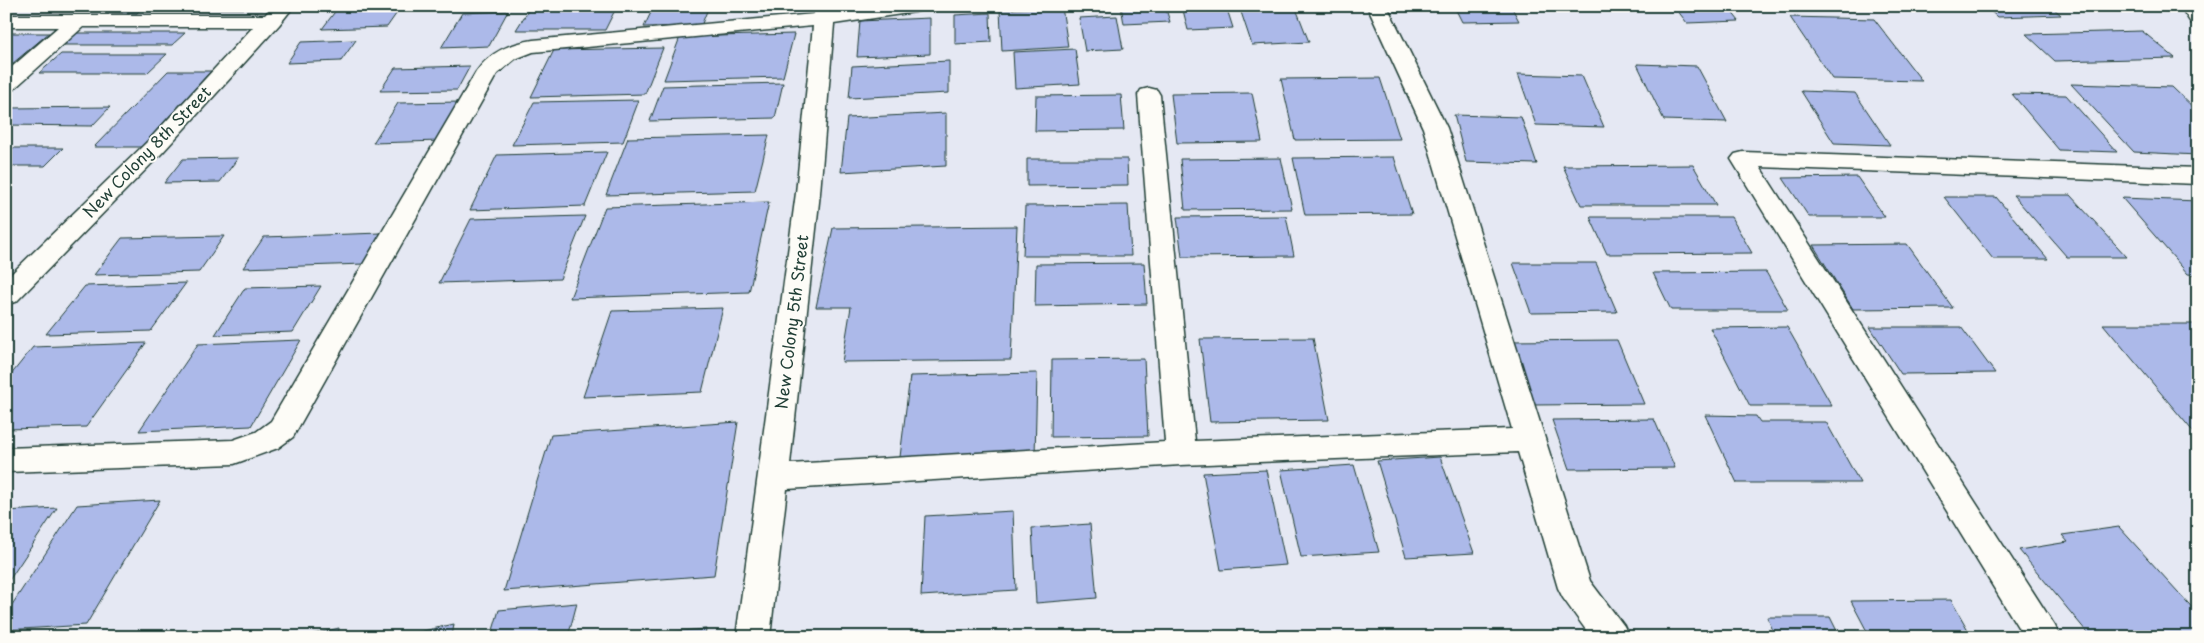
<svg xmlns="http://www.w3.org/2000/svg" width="2204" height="643" viewBox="0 0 2204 643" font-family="'Playpen Sans',sans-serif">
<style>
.building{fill:#acb9e9;stroke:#1f3d34}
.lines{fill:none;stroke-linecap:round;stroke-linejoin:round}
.minor-casing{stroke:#1f3d34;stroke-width:3}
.tertiary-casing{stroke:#1f3d34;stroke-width:3}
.minor{fill:#fdfcf7;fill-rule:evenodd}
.tertiary{fill:#fdfcf7;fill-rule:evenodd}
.labels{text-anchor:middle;stroke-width:4;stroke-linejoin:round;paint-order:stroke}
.street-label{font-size:16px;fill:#1f3d34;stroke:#fdfcf7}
</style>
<rect width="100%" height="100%" fill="#e5e8f3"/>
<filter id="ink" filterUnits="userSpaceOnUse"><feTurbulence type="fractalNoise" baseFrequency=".02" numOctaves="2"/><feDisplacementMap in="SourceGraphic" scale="10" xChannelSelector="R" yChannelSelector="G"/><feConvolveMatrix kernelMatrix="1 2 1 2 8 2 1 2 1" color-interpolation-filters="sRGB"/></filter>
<g filter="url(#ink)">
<path class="building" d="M109,6H144L137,13L102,12Z
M155,6H265L262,9H152Z
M531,6H617L605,30H516Z
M654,6H709L701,26L644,27Z
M1121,6H1165L1170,22L1124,24Z
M1182,6H1226L1233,28L1188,30Z
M1239,6H1295L1309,42L1252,45Z
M1393,6H1436L1438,11L1395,12Z
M1454,6H1511L1519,21L1462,22Z
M1521,6H1585V7L1522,8Z
M1674,6H1727L1739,21L1687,23Z
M1985,6H2051L2061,15L1997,17Z
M401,7L387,27L322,29L337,9Z
M1062,7L1068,47L1002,51L1000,10Z
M508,11L489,46L441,48L462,13Z
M990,13L991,42L955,44V15Z
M1117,16L1123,49L1085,51L1079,18Z
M1790,17L1874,19L1922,81L1832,79Z
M930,18V54L857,57L860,21Z
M2142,31L2175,58L2055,61L2026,34Z
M6,33H49L6,69Z
M72,33H185L172,45H58Z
M794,34L783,77L664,80L680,37Z
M356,40L341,61L287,63L301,42Z
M663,48L645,94L531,97L554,50Z
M1075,49L1080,84L1015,88L1013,52Z
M61,54H167L147,73H39Z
M949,61V93L849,98L852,66Z
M1637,64L1697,66L1727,122L1664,120Z
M470,66L457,90L380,91L395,68Z
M168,71H211L141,147H94Z
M1518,74L1582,76L1604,127L1536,125Z
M1380,78L1400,139L1295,140L1281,79Z
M783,83L775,118L650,121L663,86Z
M2071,84L2172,87L2198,112V155L2134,152Z
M1801,91L1855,93L1890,145L1834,143Z
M1252,93L1262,142L1177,143L1171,94Z
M2012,94L2066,95L2117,152L2059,150Z
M1121,95L1124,130L1035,131L1036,96Z
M639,100L623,142L512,145L534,102Z
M462,102L440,141L373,143L398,103Z
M110,107L92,126L6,125V112L11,108Z
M946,113V166L841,172L847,118Z
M1454,115L1521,117L1537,164L1466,162Z
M769,135L755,191L606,195L628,138Z
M6,148H63L45,166H6Z
M607,152L585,206L470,210L497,155Z
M1394,157L1412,214L1305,215L1293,158Z
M238,158L220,182L164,183L183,159Z
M1281,158L1292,209L1185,210L1180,159Z
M1027,159H1127L1128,185L1027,186Z
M1693,165L1716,205H1581L1563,166Z
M1857,177L1885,217H1809L1783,178Z
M2013,195H2070L2127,257H2067Z
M1944,197H1996L2048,259H1993Z
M2122,198L2198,201V275L2188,274Z
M769,202L749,292L570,298L605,207Z
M1128,205L1131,256H1023L1025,206Z
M585,216L560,279L439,283L471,219Z
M1286,216L1294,256L1182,257L1177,217Z
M1590,217H1731L1752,253L1607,254Z
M1017,226L1011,360L842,362L851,307H816L833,228Z
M381,233L364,264L243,268L264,237Z
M224,236L199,272L94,275L122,238Z
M1907,244L1953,308L1853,309L1813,245Z
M1144,263L1147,304L1035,306L1036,264Z
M1513,263H1596L1617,312L1531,313Z
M1766,272L1788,310H1671L1653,273Z
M186,283L151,331L46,334L85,286Z
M321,286L293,332L215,335L245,288Z
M723,308L702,392L583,397L612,311Z
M2103,324H2198V435H2196Z
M1787,327L1832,406H1750L1710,328Z
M1870,327H1961L1995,373L1901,374Z
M1313,338L1329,420L1210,422L1200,339Z
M301,340L251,426L139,431L198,344Z
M1617,340L1644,404L1533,405L1511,341Z
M146,343L86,427L6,429V381L33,347Z
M1144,359L1148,436L1051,437L1052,360Z
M1037,373L1035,456L900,457L910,376Z
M1705,415L1756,416L1760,422H1826L1860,483H1737Z
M1654,419L1675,468L1569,469L1552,420Z
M738,422L714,575L504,591L551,435Z
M1440,457L1474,553L1406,557L1377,461Z
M1354,465L1379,552L1301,557L1281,470Z
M1266,470L1286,565L1221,570L1203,473Z
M160,500L86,625L6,630V614L77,505Z
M57,508L6,585V511Z
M1013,511L1016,590L921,596L925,516Z
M1090,524L1097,598L1036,603L1032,528Z
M2119,527L2198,614V637H2091L2019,550L2068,542L2062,535Z
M1951,600L1972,637H1870L1851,601Z
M577,603L568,637H491L499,610Z
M1767,617H1830L1840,637H1776Z
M454,624L452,637H397Z
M339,628L338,637H302Z
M706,629L705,637H607Z
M217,631L216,637H189Z"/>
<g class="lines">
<g class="minor-casing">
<path id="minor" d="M273,6H294L279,25L163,152L16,302L6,304V279L147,142L253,27H83L14,89L6,91V72L58,27H6V15H265Z
M815,6H835V11L870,6H925L922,10L915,12L834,24L820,193L790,464L1165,442L1138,95L1141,90L1149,88L1157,90L1160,95L1195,441L1512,429L1423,128L1367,6H1387L1447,128L1590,581L1624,626L1629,637H1591L1563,598L1558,588L1518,452L1181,465L787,489L770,637H736L796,193L813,26L533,52L515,59L497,74L293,437L278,448L234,464L6,472V448L233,440L256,432L271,421L476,72C490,52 509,44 533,40L814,14Z
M1743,152L2198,168V184L1760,167L2055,626L2060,637H2024L1731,159L1735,154Z"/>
</g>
<g class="tertiary-casing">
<path id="tertiary" d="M2180,6H2198V25L2191,23Z"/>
</g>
<use href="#minor" class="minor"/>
<use href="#tertiary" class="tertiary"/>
</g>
</g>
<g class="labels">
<g class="street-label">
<text transform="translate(147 152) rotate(-46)" y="6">New Colony 8th Street</text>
<text transform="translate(792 322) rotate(-83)" y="6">New Colony 5th Street</text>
</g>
</g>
<rect width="2204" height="643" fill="none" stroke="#fdfcf7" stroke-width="25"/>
<rect x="12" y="12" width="2179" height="618" fill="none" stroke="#1f3d34" stroke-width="2" filter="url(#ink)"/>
</svg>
